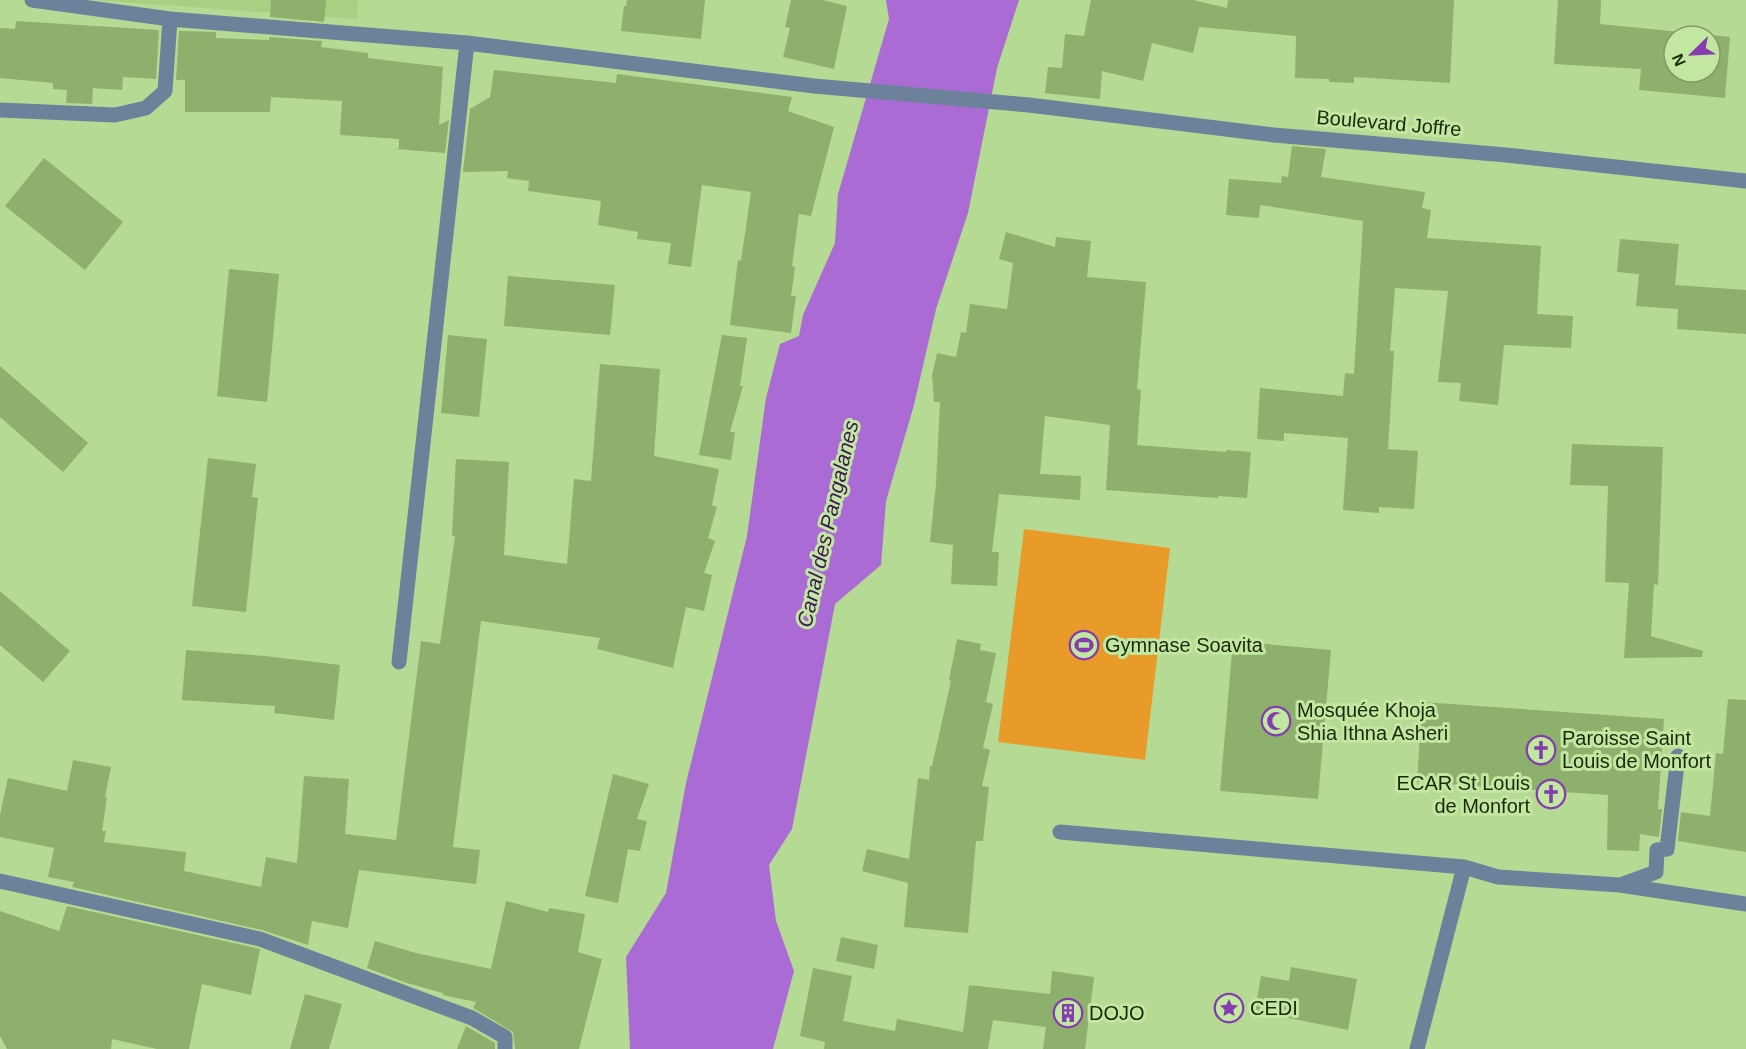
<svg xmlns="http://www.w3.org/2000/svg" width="1746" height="1049" viewBox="0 0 1746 1049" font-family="Arial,sans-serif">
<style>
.built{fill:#a8d083}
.green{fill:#e89b29}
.water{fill:#ab6bd5}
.building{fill:#8db06c;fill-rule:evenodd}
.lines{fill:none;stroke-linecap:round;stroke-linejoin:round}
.minor{stroke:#6c829b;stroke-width:15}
.labels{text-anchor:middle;stroke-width:6;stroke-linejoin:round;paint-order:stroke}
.street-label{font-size:20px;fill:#1c290d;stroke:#c1e7a0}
.poi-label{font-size:20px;fill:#1c290d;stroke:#c1e7a0;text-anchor:start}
.water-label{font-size:21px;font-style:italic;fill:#401558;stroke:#c1e7a0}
</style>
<rect width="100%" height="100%" fill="#b5da93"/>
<path class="built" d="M95,0H358L357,19Z"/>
<path class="green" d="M1024,529L1170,548L1145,760L998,742Z"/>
<path class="water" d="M886,0H1019L997,68L968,213L936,309L914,405L886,501L881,565L835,604L792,829L769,865L776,921L794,971L773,1049H630L626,957L666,893L686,783L747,536L766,398L780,344L799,336L803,315L835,243L838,194L889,19Z"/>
<path class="building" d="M271,0H326L324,22L270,17Z
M627,0H705L701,39L621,31L624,6H626Z
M791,0H823L847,6L834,69L783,57L790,28L785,27Z
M1091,0H1193L1227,8L1228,0H1454L1450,83L1354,77V83L1329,82V79L1295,78L1296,36L1199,27L1193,53L1152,43L1143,81L1102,71L1100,99L1045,93L1048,67L1062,68L1065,34L1084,36Z
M1558,0H1601L1600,24L1730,37L1725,98L1639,90L1641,69L1554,64ZM1674,36H1710V72H1674Z
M16,21L159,30L156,79L123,77L122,90L93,88L92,104L66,103L67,90L53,89V83L0,78V28L15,29Z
M179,31L216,32V38L269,40V37L322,41L321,47L368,53V58L443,67L439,125L449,120L445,153L396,149L399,148V139L340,135L342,101L271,97L270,112H185V80H176Z
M494,70L616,83L617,74L792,97L788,111L834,127L811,216L799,214L792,266L795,267L791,296H796L791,333L730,325L738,260L741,261L751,192L702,185L691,267L668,264L671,243L637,239L638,232L598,225L601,201L528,191L529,181L507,178L508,171L463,172L470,109L490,97Z
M1292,146L1326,149L1321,177L1425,192L1422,208L1431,210L1427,238L1541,246L1537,314L1573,316L1571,348L1504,345L1498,405L1459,401L1461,383L1438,382L1448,291L1395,288L1390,351H1394L1388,449L1418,451L1414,509L1379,507V513L1343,510L1348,438L1284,433V441L1257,439L1260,388L1343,396L1345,373L1354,374L1363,221L1260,205L1259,218L1226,215L1229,179L1281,183L1282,176L1288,177Z
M44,158L123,222L85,270L5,206Z
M1006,232L1055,247L1056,237L1091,241L1087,277L1146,282L1137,389L1141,390L1137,445L1226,452V450L1251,452L1247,498L1218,496V498L1106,490L1110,425L1045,416L1040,474L1081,476L1080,500L999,494L992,552H999L997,586L951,584L953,545L930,542L936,484L940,402H934L932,375L937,353L956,357L961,332L966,333L970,304L1007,309L1013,263L999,259Z
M1620,239L1679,244L1675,285L1746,290V334L1677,329L1678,309L1636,306L1639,274L1617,272Z
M229,269L279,274L267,402L217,396Z
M508,276L615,285L610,335L504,326Z
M448,335L487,339L479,417L441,413Z
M722,335L747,338L740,386H743L730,432H735L731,460L699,455Z
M600,364L660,369L654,456L719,469L712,505L717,507L708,538L715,541L704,573L712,575L704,611L686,607L673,668L597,649L600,638L481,621L453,847L480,850L476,884L359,870L348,928L312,921L308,945L262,930L72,887L74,882L48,877L54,848L0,837V815L8,778L67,791L73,760L111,767L105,797H107L102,831H106L104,842L186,852L184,871L261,887L266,857L297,863L304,776L349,779L345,834L396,840L421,641L440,644L455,536H452L456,459L509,462L504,555L567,564L574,479L591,481Z
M0,366L88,443L63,472L0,417Z
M1572,444L1663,447L1658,585L1654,584L1651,636L1703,651L1702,657L1624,658L1629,583L1605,582L1608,486L1570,485Z
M208,458L256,464L252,497L258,498L246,612L192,606Z
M0,591L70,651L43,682L0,645Z
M957,639L981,644L980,650L996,653L986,702L993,704L983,748L990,750L982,786L989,787L983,841H976L968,933L904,927L908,883L862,871L867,849L909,859L918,778L929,780L930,766H932L951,681L949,680Z
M1233,641L1331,650L1318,799L1220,791Z
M186,650L265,656L340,665L334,720L274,713L275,706L182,700Z
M1728,699L1746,700V852L1678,841L1681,812L1710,816L1716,753L1723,754Z
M1422,702L1664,719L1658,809H1662L1659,837L1640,834L1639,851L1607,850L1608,795L1417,782Z
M613,774L649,784L637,819L647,821L640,851L628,849L618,903L585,896Z
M506,901L548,912L549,908L585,914L578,952L602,959L579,1049H515L513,1032L473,1008L476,1002L443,995V993L407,983L367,968L375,941L416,953L491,969Z
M67,906L260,949L251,995L202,984L189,1049H157L112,1039L111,1049H7L0,1036V911L59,931Z
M841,937L878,945L874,969L836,961Z
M1291,967L1357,979L1348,1030L1255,1011L1261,976L1289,981Z
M813,968L852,976L843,1021L895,1031L897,1019L963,1032L969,985L1050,994L1052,971L1094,977L1085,1049H1043L1046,1027L993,1020L988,1049H824L825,1042L800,1036Z
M305,994L342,1004L329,1049H290Z
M466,1026L495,1043V1049H457Z"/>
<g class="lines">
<path class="minor" d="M32,0L170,19L467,43L814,86L1029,105L1274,135L1506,155L1746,181
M0,110L115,115L146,108L165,91L170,19
M399,662L467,43
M1060,832L1464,867L1498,877L1620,885L1746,904
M0,881L260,939L472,1018L505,1037V1049
M1623,884L1656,872L1657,850L1667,849L1678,756
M1417,1049L1464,867"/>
</g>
<defs>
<g id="stadium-ring" transform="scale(1.5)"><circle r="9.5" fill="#c1e7a0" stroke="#843cae" stroke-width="1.5"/><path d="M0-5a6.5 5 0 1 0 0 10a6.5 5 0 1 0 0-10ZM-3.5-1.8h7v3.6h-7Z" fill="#843cae"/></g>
<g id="mosque-ring" transform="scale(1.5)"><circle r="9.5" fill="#c1e7a0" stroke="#843cae" stroke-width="1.5"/><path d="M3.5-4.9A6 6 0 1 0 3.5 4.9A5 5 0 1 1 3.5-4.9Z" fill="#843cae"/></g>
<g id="church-ring" transform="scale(1.5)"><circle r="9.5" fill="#c1e7a0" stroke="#843cae" stroke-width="1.5"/><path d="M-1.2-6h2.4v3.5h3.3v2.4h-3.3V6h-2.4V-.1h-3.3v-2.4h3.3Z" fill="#843cae"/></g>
<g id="sight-ring" transform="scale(1.5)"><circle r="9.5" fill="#c1e7a0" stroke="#843cae" stroke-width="1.5"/><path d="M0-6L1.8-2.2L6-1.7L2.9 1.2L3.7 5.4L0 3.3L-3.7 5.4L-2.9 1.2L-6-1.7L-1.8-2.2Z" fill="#843cae"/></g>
<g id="building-ring" transform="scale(1.5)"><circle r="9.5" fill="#c1e7a0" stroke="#843cae" stroke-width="1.5"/><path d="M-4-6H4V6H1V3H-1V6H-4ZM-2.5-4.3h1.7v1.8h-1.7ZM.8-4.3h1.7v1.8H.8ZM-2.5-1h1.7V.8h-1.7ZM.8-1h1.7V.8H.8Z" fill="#843cae"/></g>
</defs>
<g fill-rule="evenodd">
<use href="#stadium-ring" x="1084" y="645"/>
<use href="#mosque-ring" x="1276" y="721"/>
<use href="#church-ring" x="1541" y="750"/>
<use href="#church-ring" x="1551" y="794"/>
<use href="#sight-ring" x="1229" y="1008"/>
<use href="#building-ring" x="1068" y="1013"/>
</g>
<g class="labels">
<g class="street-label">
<text transform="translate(1389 123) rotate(5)" y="7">Boulevard Joffre</text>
</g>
<g class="poi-label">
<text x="1105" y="652">Gymnase Soavita</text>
<text x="1297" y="717">Mosquée Khoja<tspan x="1297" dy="23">Shia Ithna Asheri</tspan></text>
<text x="1562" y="745">Paroisse Saint<tspan x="1562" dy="23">Louis de Monfort</tspan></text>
<text x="1530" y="790" text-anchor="end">ECAR St Louis<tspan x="1530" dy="23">de Monfort</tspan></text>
<text x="1250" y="1015">CEDI</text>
<text x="1089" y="1020">DOJO</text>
</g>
<g class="water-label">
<text transform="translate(828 524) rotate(-77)" y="7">Canal des Pangalanes</text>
</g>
</g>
<g transform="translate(1692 54) rotate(246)"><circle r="28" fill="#c1e7a0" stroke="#7f9b65" stroke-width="1.5"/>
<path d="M0-4.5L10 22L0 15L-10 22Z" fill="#843cae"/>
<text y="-9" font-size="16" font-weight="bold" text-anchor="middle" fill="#1c290d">N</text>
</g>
</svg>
